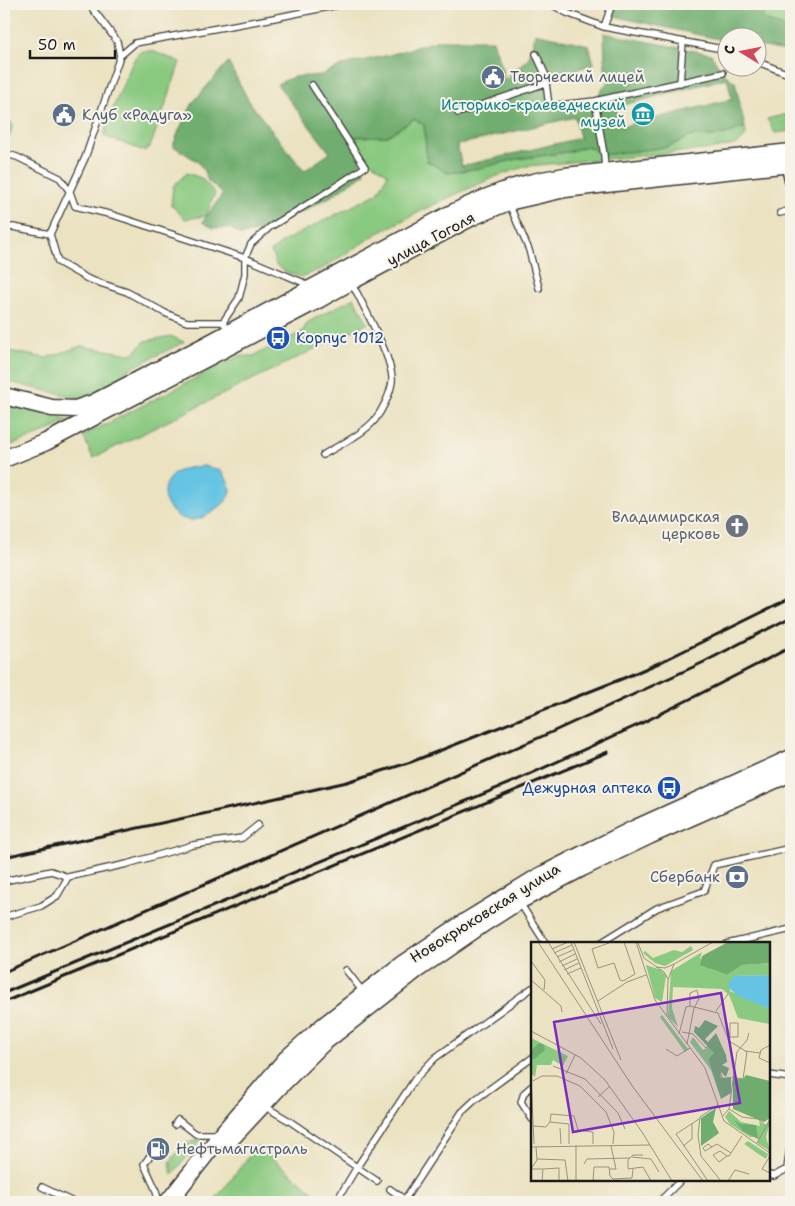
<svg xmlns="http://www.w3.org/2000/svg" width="795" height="1206" viewBox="0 0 795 1206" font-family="'Shantell Sans',sans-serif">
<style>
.green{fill:#8ac980;stroke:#53724e}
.forest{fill:#6fad6e;stroke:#466445;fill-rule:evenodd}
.water{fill:#65c4e3;stroke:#407080}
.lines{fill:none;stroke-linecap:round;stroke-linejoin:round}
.lane-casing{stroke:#3b3a35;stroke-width:8}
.street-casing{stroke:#3b3a35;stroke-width:14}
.secondary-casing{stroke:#3b3a35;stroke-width:19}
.lane{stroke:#fff;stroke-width:5.5}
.street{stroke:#fff;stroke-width:11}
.secondary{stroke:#fff;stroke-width:16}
.rail{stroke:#1c1c1c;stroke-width:3}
.labels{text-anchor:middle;stroke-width:4;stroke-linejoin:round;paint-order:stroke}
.service-label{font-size:15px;fill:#4e5e75;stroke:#f7f3e8;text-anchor:start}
.culture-label{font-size:15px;fill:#0d838f;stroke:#f7f3e8;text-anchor:end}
.street-label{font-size:15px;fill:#1c1c1c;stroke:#f7f3e8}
.transit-label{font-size:15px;fill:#164399;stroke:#f7f3e8;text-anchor:start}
.worship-label{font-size:15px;fill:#5b616d;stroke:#f7f3e8;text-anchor:end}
.inset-road{fill:none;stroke:#98937f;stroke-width:1}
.view{fill:#7b2cbf;fill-opacity:0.15;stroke:#7b2cbf;stroke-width:2.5}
.inset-edge{fill:none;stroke:#1c1c1c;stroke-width:2.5}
</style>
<rect width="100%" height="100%" fill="#f7f3e8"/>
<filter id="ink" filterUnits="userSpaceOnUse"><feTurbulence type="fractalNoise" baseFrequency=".02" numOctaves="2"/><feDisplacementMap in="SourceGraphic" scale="10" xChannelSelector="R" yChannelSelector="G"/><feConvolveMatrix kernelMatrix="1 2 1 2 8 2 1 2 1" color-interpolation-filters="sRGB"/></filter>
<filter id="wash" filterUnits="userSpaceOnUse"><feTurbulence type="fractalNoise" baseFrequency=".0096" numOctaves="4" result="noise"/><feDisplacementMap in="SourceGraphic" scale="20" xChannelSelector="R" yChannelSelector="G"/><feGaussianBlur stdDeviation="1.12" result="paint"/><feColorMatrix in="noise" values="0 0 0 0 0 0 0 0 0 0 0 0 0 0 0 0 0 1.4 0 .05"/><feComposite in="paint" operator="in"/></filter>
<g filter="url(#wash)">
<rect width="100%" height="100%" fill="#ebe2c1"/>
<path class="green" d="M767,4H791V30L762,19Z
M142,51H152L180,62L168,98L150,147L144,151L104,136L110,115L131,66L136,56Z
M791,113V131L775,133L767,119Z
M4,116L6,117L13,125L9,138L4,139Z
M414,119L424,124L427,161L448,173L480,168L517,159L568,152L587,146L604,155L667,147L692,136H711L726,134L745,127L746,136L738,144L714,149L527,166L497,176L443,200L378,233L323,268L302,277L286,272L276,265L271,251L286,240L378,193L388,174L364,157L356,137L387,136Z
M187,173L201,178L215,193L206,216L185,219L171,205L173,186Z
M354,298L368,323L93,458L83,436L239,356H253L302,332L308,322Z
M171,336L184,342L129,369V381L87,400L4,381V350L46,358L81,346L130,354L134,353L145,341Z
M4,404L70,421L36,436L6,447C6,432 4,418 4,404Z
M202,1139L172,1175L170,1162L184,1144Z
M257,1146L315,1193L307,1202H213Z"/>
<path class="forest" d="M616,4H767L762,19L791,30V52L758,46V38H728L727,41L613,16Z
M535,33L589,45L594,64L552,77L546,83L549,106L595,100L611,77L605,70L604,33L711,54L723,73L735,82L745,127L726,134L711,136H692L667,147L604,155L587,146L568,152L517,159L480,168L448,173L427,161L424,125L414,119L387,136L356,137L359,160L365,173L330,197L305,210L279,221L257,232L241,235L229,228H213L202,222L223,194L208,181L205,172L197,161L173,146L180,128L194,101L228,62L250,103L304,171L330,153L277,84L293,77L321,75L347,64L389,55L439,40H493L505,80L529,57ZM727,78L732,99L621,127L616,107ZM575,117L580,138L462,166L457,145Z"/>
<path class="water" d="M204,466C208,468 214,468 219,470C223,472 226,478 228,482C228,482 231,489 231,489C232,501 209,516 198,519C189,522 177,518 171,510C156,492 167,472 188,468C193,467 199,467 204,466Z"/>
</g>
<g filter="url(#ink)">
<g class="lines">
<g class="lane-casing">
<path id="lane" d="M89,4L117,41L120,56
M551,4L567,13L604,27L728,50
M604,27L612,4
M536,54L546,76V83
M758,62L791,75
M680,83L683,42
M4,99L5,98
M595,101L604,155L605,170
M458,113L546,83L549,106L595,101L723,73
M4,153L17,157L60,178L70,192L75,206L113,215L245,258L302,282L307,287
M509,204L529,250L539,288
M780,213L791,210
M4,228L13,227L50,234L58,262L88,279L127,292L165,313L187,322H223L224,324
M50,234L85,158L120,56L135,43L274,18L343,4
M223,322L239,298L245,274V258L251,244L270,227L321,196L365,167L312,85
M323,455C339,445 360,436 374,421C382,411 390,395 392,382C394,362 367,313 357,293L351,284
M4,881L51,871L68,877L127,864L193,845L242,838L258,825
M520,903L546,944
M4,917L41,906L57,896L68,877
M599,944L657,908L704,891L714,865L791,848
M727,944L791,929
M346,970L363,992
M769,1075L791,1078
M532,1086L524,1093L521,1102L532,1119
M264,1106L288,1120L377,1181
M175,1124L178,1120L196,1134H220
M149,1157L144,1164L155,1188L159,1202
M769,1175L774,1176L787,1169L791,1140
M42,1187L73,1202
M390,1189L405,1200
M336,1202L357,1167L415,1079L435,1058L532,988
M403,1202L462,1112L476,1099L532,1058
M659,1202L681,1180"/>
</g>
<g class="street-casing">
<path id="street" d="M785,157L791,182"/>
</g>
<g class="secondary-casing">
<path id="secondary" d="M4,396L52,408L75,409L93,403L204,346L448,215C474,202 501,190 529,183C541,180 553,178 565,176L791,152
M4,459L46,442L318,300L350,282L472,217L508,202L565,189L606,184L791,164
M228,1142L282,1084L322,1044L415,971L486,922L519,901L582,868L651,835L791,773
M168,1202L222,1134L287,1058L323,1026L401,965L468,920L538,877L579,856L636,828L791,758"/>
</g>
<use href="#lane" class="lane"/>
<use href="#street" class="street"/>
<use href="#secondary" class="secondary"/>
<path class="rail" d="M4,857L272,799L347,782L411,762L624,678L661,662L791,598
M4,972L552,732L704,662L791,617
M4,993L517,780L640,724L692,698L791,647
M4,1002L608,752"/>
</g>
</g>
<defs>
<g id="civic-disc" transform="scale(1.25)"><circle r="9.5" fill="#5c6f8a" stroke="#f7f3e8"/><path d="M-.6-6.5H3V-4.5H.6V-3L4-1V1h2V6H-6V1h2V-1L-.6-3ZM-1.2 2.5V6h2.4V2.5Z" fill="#fff"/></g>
<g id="museum-disc" transform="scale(1.25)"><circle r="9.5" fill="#0f9aa8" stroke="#f7f3e8"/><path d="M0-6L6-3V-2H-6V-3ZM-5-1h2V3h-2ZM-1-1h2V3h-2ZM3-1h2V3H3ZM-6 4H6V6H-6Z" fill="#fff"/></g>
<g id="bus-disc" transform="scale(1.25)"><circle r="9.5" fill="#1a4fb4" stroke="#f7f3e8"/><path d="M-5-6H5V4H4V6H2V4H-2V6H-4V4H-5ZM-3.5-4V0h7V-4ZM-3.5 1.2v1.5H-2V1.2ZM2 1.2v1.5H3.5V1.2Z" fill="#fff"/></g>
<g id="church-disc" transform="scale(1.25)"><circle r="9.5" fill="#6b7280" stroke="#f7f3e8"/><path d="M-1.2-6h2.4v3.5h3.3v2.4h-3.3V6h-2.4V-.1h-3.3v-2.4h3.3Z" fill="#fff"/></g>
<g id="bank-disc" transform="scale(1.25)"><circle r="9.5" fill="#5c6f8a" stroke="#f7f3e8"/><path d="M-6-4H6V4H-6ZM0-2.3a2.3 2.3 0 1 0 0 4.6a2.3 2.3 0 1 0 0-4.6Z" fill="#fff"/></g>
<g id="fuel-disc" transform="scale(1.25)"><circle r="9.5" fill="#5c6f8a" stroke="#f7f3e8"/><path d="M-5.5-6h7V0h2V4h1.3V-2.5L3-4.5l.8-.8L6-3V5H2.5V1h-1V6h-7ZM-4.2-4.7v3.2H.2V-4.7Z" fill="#fff"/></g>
</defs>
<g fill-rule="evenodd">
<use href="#civic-disc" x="493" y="77"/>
<use href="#museum-disc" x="643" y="114"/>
<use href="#civic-disc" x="64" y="115"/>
<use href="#bus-disc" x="278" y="338"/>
<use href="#church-disc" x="737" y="526"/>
<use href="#bus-disc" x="669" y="788"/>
<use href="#bank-disc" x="737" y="877"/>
<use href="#fuel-disc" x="158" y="1149"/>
</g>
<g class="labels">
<g class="service-label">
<text x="510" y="82">Творческий лицей</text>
<text x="82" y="120">Клуб «Радуга»</text>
<text x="720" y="882" text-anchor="end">Сбербанк</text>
<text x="176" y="1154">Нефтьмагистраль</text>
</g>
<g class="culture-label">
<text x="626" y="110">Историко-краеведческий<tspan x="626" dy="17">музей</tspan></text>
</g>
<g class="street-label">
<text transform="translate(431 239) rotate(-28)" y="5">улица Гоголя</text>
<text transform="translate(485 913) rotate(-32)" y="5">Новокрюковская улица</text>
</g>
<g class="transit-label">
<text x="296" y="343">Корпус 1012</text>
<text x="652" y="793" text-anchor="end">Дежурная аптека</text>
</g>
<g class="worship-label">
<text x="720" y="522">Владимирская<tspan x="720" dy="17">церковь</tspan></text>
</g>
</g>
<g transform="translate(531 942)">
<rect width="239" height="239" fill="#ebe2c1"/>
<path d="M160,4L162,8L134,24L124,21L112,11L114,9L122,16L143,8L151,10ZM171,10L169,16L179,27L196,33L211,23L239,21V33L202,34L199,49L239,67V82L207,76L198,53L191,47L169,46L142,45L141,66L147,85L137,75L140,29ZM115,23L130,28L135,34L131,60L124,56ZM131,73L157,107L154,110L129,75ZM162,95L172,108L179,104L183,111L177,117L190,157L180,128L159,100ZM0,96L37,114L32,124L22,118L20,123H6L4,135L0,131ZM198,169L210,180L229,184L228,179L233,183L239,180L235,195L239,209L226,201L228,198L225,195H219L199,182L194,175ZM217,199L237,212L235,217L213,202Z" fill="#8ac980"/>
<path d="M197,0H239V21L211,23L196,33L169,23L171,14ZM174,78L187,84L174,97L177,100L185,91L195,113L196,120L191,123L198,126L195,135L189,129L190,136L200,135V151L190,157L177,117L183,111L163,90L164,84L168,86ZM8,101L13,103L14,108L2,118L0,109ZM215,133L239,139V176L233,180L202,167V136L212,137ZM185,166L182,180L188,191L170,204V176ZM202,177L209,182L225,183L227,197L212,189Z" fill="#6fad6e"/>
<path d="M239,33V67L207,54L197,45L202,34Z" fill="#65c4e3"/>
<path class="inset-road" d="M7,0L102,145L172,239M17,0L70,82M40,0L82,107M43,0L90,118M105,0L124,58L174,126L193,179L239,211M78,1L61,7L67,26L83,21L89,38L92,39L104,32L93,0M107,1L113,16L133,30L137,37M21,7L37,0M23,11L41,3M26,15L42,8M0,19L14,38L13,48M28,20L44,12M31,24L46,17M125,25L134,26L143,22L182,0M33,28L48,21M36,32L50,26M0,38L30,64L31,70M67,59L96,40L115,33M159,64L187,71L198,99L216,110L212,137L201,135M185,69L197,52M136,74L137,38L143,22M0,89L50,116L74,138L111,190L141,239M151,90L162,92L175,106L185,96M148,92L155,65L159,64V51L166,48L168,57L163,66L156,102M199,95V81H207V95H199M239,103L230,108L228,116L239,121M135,107L146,114L159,106M214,109L229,111M185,117L197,153M22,124L54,137L87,171L94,187M35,132L44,113M0,135L3,202M2,139L11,134H26L49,144L75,170L83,190L82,202M67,155L79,144M187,163L169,175L167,193L170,214L190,239M198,167L211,175L227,177L234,183M191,175L198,167L206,110L216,98L218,91M168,177L145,192L177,239M2,184L15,185L19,180M29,186L30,202M226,201L239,177M38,202V182L19,180L20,172L43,174L47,188L62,190V202M152,204L161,197V182M0,205L119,203M181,205L177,202L172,206L174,209L186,202L200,211M112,213H102L97,218V227L112,225L120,239M196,214L189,209L182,213L188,220L196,214H198L211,194M239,214L231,227L239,231M101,215L120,217L128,230M6,217L34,218L37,239M53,222L56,217L99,216M0,227L6,218L5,205M1,227H12L11,239M12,227L28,226V239M79,227H85L80,204M45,239V203M62,239L63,225H78L79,234L82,237L101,236L102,227M197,239L204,228L218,232"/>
<path class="view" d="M190,51L209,161L42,190L23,80Z"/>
<rect width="239" height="239" class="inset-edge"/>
</g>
<rect width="795" height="1206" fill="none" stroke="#f7f3e8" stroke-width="20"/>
<g transform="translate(742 52) rotate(280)"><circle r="24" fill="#f7f3e8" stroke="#9f9d96"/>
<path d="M0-4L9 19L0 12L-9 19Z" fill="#d1495b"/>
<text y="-8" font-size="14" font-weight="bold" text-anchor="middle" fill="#1c1c1c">С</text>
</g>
<path d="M30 50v8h85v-8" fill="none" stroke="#1c1c1c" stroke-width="2.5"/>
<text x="38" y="50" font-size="15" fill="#1c1c1c" stroke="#f7f3e8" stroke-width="4" paint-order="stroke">50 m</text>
</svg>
